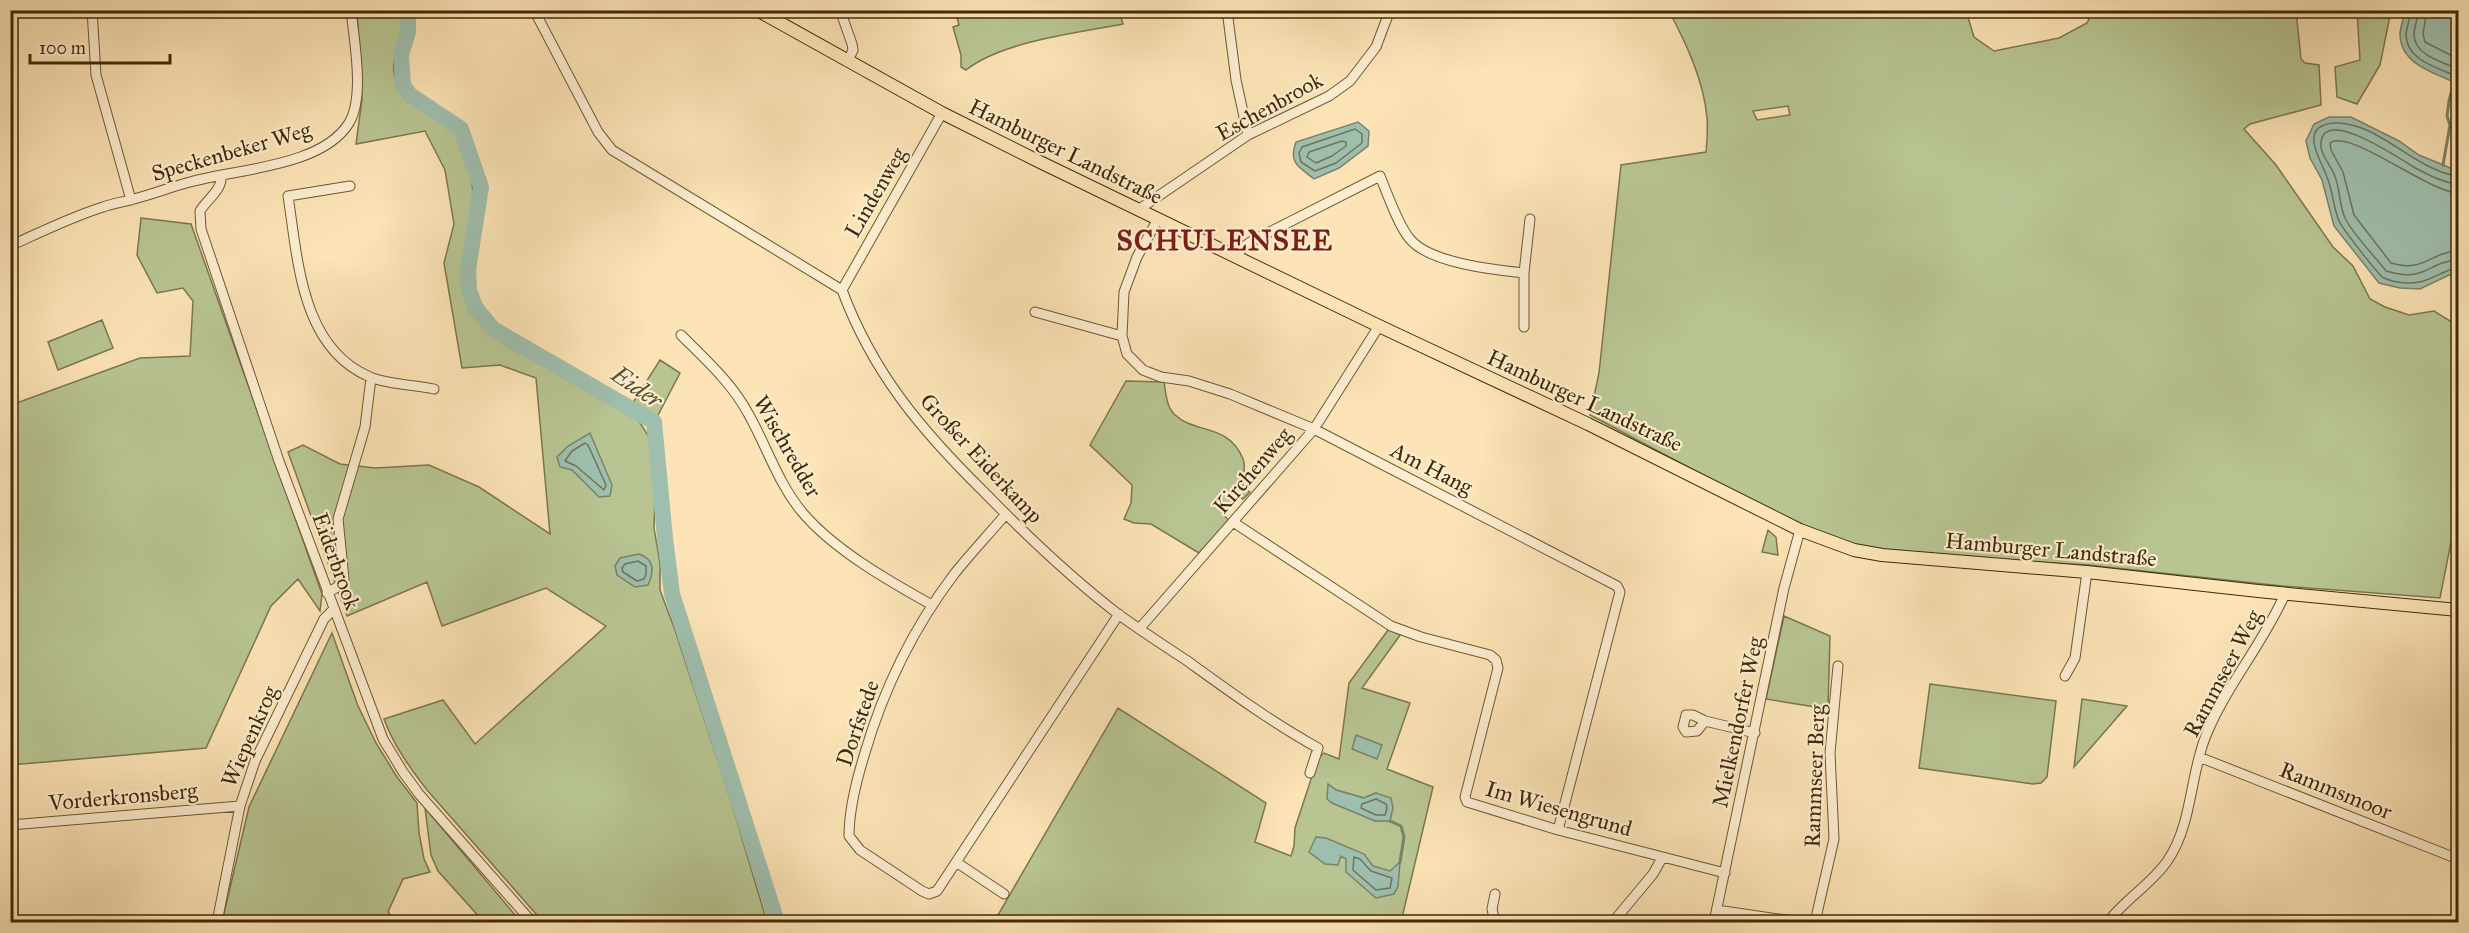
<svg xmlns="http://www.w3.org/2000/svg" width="2469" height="933" viewBox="0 0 2469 933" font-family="'IM FELL Great Primer',serif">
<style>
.green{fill:#b8c593;stroke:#7c774c;stroke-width:1.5;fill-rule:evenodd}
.water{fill:#9fbfae;stroke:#79836a;stroke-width:1.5}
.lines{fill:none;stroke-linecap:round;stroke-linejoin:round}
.shore{stroke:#70745a;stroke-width:1.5}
.stream{stroke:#79836a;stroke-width:3}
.river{stroke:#9fbfae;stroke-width:16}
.minor-casing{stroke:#6f5831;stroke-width:11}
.major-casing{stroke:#402905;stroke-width:14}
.minor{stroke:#fdedd0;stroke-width:9}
.major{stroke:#fce4b6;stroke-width:12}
.labels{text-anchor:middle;stroke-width:4.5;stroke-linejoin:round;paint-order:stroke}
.street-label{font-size:22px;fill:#402905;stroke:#fdedd0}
.water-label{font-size:24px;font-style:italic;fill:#584e2f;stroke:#fdedd0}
.district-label{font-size:28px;font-weight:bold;letter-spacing:1.5px;fill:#7a1f14;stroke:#fdedd0}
</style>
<rect width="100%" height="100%" fill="#fce4b6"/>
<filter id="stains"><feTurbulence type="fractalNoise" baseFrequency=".00333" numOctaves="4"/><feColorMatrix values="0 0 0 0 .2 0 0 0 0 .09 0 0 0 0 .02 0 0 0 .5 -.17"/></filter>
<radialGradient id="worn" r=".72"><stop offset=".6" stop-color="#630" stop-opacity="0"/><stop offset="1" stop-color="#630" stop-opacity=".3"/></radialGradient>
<path class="green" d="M955,10L1119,11L1123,24C1077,33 1003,41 966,70L961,67V55L953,27L959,25Z
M357,11H399C410,32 388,54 395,77C406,114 426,106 450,126C457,132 468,162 470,172C487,243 422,285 506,345L637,418L649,437L655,495L654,528L660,563V590L675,630L729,795L767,922H543L427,790C410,768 394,746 384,719L443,700L475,744L606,626L546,588L442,626L427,582L347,616L288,452L303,445L340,464L375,468L429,465L479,487L550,534L536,378L500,365L462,368L444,263L454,224L445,170L425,131L356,144L362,99Z
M1669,11H1966L1974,37L1994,51L2059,38L2087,23L2093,11H2296L2301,59L2305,63L2319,65L2321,105L2250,124L2244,129L2276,165L2333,247L2353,266L2370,299L2385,307L2409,315L2434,311L2458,326V507L2440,598L2282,586L2088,565L1883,553L1807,530L1590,415L1599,373L1621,165L1706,152C1707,141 1708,129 1707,118C1704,81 1686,43 1669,11ZM1788,106L1790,115L1757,120L1753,111Z
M2357,11H2391L2380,65L2357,104L2337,97L2335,67L2360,60Z
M141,218L191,224L322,594L320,611L298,579L271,606L206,748L11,765V405L140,358L190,356L193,301L183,288L157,293L137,255Z
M102,320L113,348L58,370L48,342Z
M660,360L680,373L656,419L632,404Z
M1126,381L1164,382C1166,392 1166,406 1174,414C1195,435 1228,422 1243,459C1246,466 1243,479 1243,487L1250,492L1243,499L1239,497L1223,515L1229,520L1199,553L1151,524L1134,523L1124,519L1131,503L1132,485L1090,445Z
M1768,530L1776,537L1778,555L1762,552Z
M1784,616L1830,636L1828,709L1766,699Z
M1391,626L1403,631L1362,688L1410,703L1387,769L1433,787L1401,922H994L1118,708L1266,803L1255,842L1291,856L1294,846L1295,828L1318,758L1324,753L1339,759L1349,683ZM1328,784L1336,790L1364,798L1376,793L1375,821Z
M332,633L358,706L376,743L397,777L417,803L419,833L424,859L430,872L403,879L388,912L396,922H222L249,807Z
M1930,684L2056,701L2047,777L2041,783L2033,784L1919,768Z
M2082,699L2127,706L2074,767Z
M425,808L521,922H481L482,920L438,871L431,855Z"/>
<path class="water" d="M2405,11H2458V84C2436,73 2400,65 2400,34C2400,27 2404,18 2405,11Z
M2329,117H2351L2399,141L2419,155L2458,171V273L2449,275L2420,289L2400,288L2379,283L2334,226L2322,180L2310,158L2306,141L2314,124Z
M1358,122L1369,131L1368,146L1339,168L1314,179C1299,167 1288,163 1296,142Z
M590,433L612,485L610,496L599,497L572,470L560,467L557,457L568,446Z
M639,554C655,559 654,572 648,585L635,587L617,575L615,566L620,558Z
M1356,735L1382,745L1377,759L1352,749Z
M1328,784L1336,790L1364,798L1376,793L1391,798L1393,808L1390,821H1375L1332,803L1327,799Z
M1316,837L1326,838L1364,854L1373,866L1390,871L1400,862L1398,886L1394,894L1376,898L1346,872V859L1341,856L1338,865L1325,864L1309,852Z"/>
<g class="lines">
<path class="shore" d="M2411,10C2410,18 2407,26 2406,34C2406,61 2439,68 2458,77
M2418,10C2418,19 2414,27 2414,35C2415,56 2443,62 2458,69
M2427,10L2423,34L2425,42L2458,59
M1355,129L1362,134V143L1336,163L1315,171L1301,162L1299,153L1302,147Z
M1342,141L1346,142V146L1332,156L1316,163L1307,157L1309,152Z
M2458,176C2417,172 2376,120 2334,123C2297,126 2321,160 2327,177C2333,191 2333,207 2339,221C2342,228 2379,276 2384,278C2397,284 2416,285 2429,279C2440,275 2447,269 2458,268
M2458,184C2444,183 2424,173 2412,166C2400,159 2325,107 2321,142C2319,152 2329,163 2333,172C2341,186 2338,205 2346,220C2356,238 2374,255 2386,271C2427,283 2426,262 2458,260
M2458,193C2428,192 2349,128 2330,143L2331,150L2343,172L2354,215L2391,263C2424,273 2430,252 2458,251
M585,443L588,445L606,485L604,490L576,466L565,461L572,451Z
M638,561L646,566V574L644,579L637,581L623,572L622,568L625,564Z
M1376,799L1386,804L1387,808L1385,815H1376L1361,808L1362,804Z
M1354,857L1360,859L1371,871L1392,878L1390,888L1376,890L1353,870Z"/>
<path class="stream" d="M2443,165L2450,125L2447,116L2449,101L2454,82
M1390,821L1401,826L1404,837L1400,862"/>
<path class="river" d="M404,10L408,18V32L401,55L403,85L410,95L461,129L481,187L468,270L469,290L475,307L493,329L654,422L665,538L672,594L777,922"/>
<g class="minor-casing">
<path id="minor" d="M92,10L96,75L131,200
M534,10L598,132L612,150L842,290C873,373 921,430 984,492C1026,535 1070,577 1118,614C1140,630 1163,645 1186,660C1229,691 1271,722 1318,748L1310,773
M840,10L852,44L853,50L848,61
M1227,10L1236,80L1248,135
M221,175C223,190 207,199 200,211L201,229L279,461L383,739L403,772L419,794L532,922
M350,186L288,196C298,260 301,348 370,377C385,384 416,385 434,389
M1138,210L1248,135L1329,96L1350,81L1376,47L1390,10
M1158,219L1137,257L1124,292L1122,336L1127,354L1143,370L1161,377L1189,381L1230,394L1314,429L1617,586L1620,592L1558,830
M10,246C41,232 71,217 103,207C113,203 124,202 134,199C153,194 171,187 190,182C236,169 322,167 349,123C365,97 354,40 351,10
M1237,256L1243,247L1252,241L1380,176C1387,193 1399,227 1410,239C1429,263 1495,270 1524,273
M842,290L942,113
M1035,312L1122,336
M1524,327V273L1530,219
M681,335C706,360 732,383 749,415C767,447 778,483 802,512C834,550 889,581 932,605
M1006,514C989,534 971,553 955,573C914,627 883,690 864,756C856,782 849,809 849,836L860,850L922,891L929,894L937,891L1119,614
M1233,522L1391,626L1421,637L1490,655L1496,660L1498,668L1465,797L1467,802L1558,830L1725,873
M327,593L339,586L344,579L338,519L365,427L371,378
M1140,628L1314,429L1379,326
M2065,676L2075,658L2087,572
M1705,721L1697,731L1686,732L1683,727L1686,715H1693L1705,721L1755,733
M2199,757L2458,859
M10,825L240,806
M956,862L1004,894
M1495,894L1492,909L1495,922
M1717,910L1799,922
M217,922L240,806L255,761L324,619L333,610
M1613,922L1653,874L1662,858
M1714,922L1784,588L1800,530
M1815,922L1834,839L1830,753L1838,666
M2108,922C2125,899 2152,884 2168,860C2192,824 2190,777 2205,738C2225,687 2263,644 2285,594"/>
</g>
<g class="major-casing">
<path id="major" d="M757,10L942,113L1040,162L1379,326L1588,424L1800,530L1854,550L1882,555L2087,572L2258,591L2458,610"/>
</g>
<use href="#minor" class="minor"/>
<use href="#major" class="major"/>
</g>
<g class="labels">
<g class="street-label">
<text transform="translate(1269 106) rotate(-29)" y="8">Eschenbrook</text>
<text transform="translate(231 151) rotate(-16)" y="8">Speckenbeker Weg</text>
<text transform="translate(1066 151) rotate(26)" y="8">Hamburger Landstraße</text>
<text transform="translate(875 192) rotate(-60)" y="8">Lindenweg</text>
<text transform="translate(1585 400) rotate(25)" y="8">Hamburger Landstraße</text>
<text transform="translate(788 446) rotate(60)" y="8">Wischredder</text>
<text transform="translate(982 458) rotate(47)" y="8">Großer Eiderkamp</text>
<text transform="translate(1432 468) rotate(27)" y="8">Am Hang</text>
<text transform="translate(1252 470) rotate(-49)" y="8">Kirchenweg</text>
<text transform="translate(2051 549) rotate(5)" y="8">Hamburger Landstraße</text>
<text transform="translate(337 561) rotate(70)" y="8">Eiderbrook</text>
<text transform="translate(2222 673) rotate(-62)" y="8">Rammseer Weg</text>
<text transform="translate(1737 722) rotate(-78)" y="8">Mielkendorfer Weg</text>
<text transform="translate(857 723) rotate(-71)" y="8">Dorfstede</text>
<text transform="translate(249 736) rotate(-66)" y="8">Wiepenkrog</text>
<text transform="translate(1814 776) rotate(-88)" y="8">Rammseer Berg</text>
<text transform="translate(2336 790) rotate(22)" y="8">Rammsmoor</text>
<text transform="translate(123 796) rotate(-5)" y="8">Vorderkronsberg</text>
<text transform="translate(1559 808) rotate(16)" y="8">Im Wiesengrund</text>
</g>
<g class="water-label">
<text transform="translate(637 387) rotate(34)" y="8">Eider</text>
</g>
<g class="district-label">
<text x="1225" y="250">SCHULENSEE</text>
</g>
</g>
<rect width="2469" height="933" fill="none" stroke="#fce4b6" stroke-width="36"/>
<rect x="12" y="12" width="2445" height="909" fill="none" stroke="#402905" stroke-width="3"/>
<rect x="18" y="18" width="2433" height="897" fill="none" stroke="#402905" stroke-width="1.5"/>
<path d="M30 54v9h140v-9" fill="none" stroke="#402905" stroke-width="3"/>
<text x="39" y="54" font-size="18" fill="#402905" stroke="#fdedd0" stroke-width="4.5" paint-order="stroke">100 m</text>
<rect width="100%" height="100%" filter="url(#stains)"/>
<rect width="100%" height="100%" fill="url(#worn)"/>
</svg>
